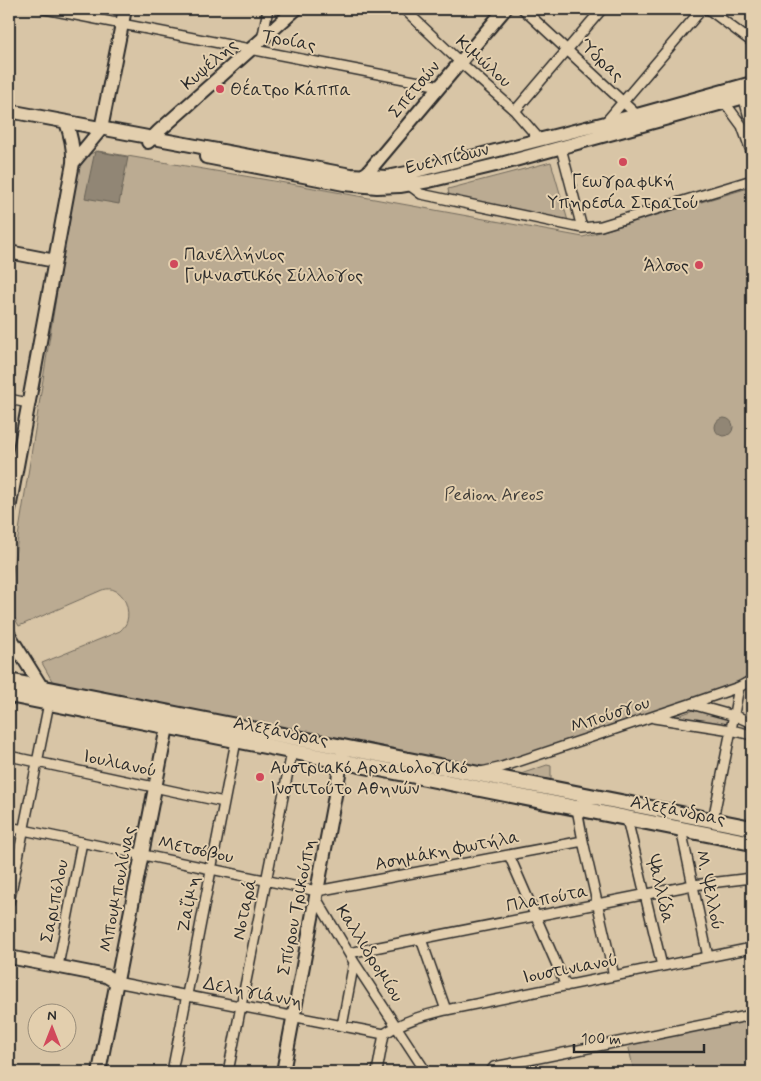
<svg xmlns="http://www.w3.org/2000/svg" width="761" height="1081" viewBox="0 0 761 1081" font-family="Mynerve,sans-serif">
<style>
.green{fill:#bbab92;stroke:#736b5e}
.water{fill:#918674;stroke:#686257}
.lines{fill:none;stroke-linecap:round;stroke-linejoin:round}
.street-casing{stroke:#2b2b2b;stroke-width:12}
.secondary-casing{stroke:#2b2b2b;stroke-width:16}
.primary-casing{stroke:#2b2b2b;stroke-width:18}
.street{stroke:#e3cfae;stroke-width:9}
.secondary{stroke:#e3cfae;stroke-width:12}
.primary{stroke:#e3cfae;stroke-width:14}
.poi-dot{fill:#d1495b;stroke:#e3cfae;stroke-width:2}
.labels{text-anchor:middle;stroke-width:4;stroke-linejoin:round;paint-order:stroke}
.street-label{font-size:18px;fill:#2b2b2b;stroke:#e3cfae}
.poi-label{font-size:18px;fill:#2b2b2b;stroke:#e3cfae;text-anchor:start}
.park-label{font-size:18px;fill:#413e3a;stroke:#e3cfae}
</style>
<rect width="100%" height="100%" fill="#d8c5a6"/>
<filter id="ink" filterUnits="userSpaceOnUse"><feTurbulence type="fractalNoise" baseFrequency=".02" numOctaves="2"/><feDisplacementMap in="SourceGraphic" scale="10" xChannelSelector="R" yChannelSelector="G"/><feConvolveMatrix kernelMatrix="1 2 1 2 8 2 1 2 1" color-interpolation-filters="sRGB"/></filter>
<g filter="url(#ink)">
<path class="green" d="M98,151L303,186L583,237L752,187V672L733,686L475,772L55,686L42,663L120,631C123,628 126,625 127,621C130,611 125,593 114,590C110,588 106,589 102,590L19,626L9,608V594L77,165L87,155Z
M551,162L568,221L449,195L448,189Z
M697,709L730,717L728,727L672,718Z
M547,765L551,766V778L552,787L512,777Z
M752,1018V1072H634L628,1044Z"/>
<path class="water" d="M95,151L128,157L119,204L85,198Z
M715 427a9 9 0 1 1 18 0a9 9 0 1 1-18 0Z"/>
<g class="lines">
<g class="street-casing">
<path id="street" d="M45,9L440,86
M404,9L460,62L515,111L540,140
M523,9L637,115
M708,9L752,42
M262,40L268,9
M742,92L752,128
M726,102L728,107L742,126L752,154
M515,111L602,9
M605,123L702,9
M561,148L582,228
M409,185L421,194L582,228L601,226L752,180
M9,399L28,403
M691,704L738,717L752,723
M654,718L731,730L752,735
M9,756L224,802
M481,772L499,768L690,704L739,687L752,680
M595,800C586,800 582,802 577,809L583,841L614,976
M627,819L662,966
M713,820L731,730L739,687
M9,827L317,891L583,841
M681,829L708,957
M509,855L566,986
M316,898L354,962L426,1072
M9,902L49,703
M421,939L446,1010
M349,953L693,885L752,878
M58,966L82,842
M116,982L384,1034
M342,1026L354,962
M384,1034C405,1020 422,1016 446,1010L752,948
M172,1072L236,741
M228,1072L241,1006L292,752
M377,1072L384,1034
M490,1072L494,1067L752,1015"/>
</g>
<g class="secondary-casing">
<path id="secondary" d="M9,111L351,175L387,177L412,172L637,115L752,83
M148,142L159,131L296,9
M206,157L344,184L377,187L400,186L429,181L504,163L752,95
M73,163L101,129L125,9
M358,179L368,172L505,9
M9,252L55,261
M9,509L73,163C74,148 71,136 66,122
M9,635L42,688
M9,957L106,976L116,982
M99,1072L169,717
M283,1072L343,753"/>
</g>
<g class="primary-casing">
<path id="primary" d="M9,681L752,828
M9,695L752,843"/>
</g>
<use href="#street" class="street"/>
<use href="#secondary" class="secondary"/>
<use href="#primary" class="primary"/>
</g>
</g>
<g class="poi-dot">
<circle cx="220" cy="89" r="5"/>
<circle cx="623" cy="162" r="5"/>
<circle cx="174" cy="264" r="5"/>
<circle cx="699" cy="265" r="5"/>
<circle cx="260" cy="777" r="5"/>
</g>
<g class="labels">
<g class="street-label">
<text transform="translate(289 40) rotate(11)" y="6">Τροίας</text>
<text transform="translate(602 60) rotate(43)" y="6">Ύδρας</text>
<text transform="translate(484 61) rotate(42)" y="6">Κιμώλου</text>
<text transform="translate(209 64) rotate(-41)" y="6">Κυψέλης</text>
<text transform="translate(414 89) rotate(-50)" y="6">Σπετσών</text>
<text transform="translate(447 158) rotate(-13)" y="6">Ευελπίδων</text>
<text transform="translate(610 714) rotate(-18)" y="6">Μπούσγου</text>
<text transform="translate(281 731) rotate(11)" y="6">Αλεξάνδρας</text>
<text transform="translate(120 763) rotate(12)" y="6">Ιουλιανού</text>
<text transform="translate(678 810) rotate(11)" y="6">Αλεξάνδρας</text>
<text transform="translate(196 849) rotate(12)" y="6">Μετσόβου</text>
<text transform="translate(447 850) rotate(-11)" y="6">Ασημάκη Φωτήλα</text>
<text transform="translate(117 889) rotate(-79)" y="6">Μπουμπουλίνας</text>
<text transform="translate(661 889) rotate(77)" y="6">Ψαλλίδα</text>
<text transform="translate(710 890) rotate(78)" y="6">Μ. Ψελλού</text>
<text transform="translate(547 898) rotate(-11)" y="6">Πλαπούτα</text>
<text transform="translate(54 901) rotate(-79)" y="6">Σαριπόλου</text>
<text transform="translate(188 904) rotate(-79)" y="6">Ζαΐμη</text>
<text transform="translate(296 907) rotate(-79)" y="6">Σπύρου Τρικούπη</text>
<text transform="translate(244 909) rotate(-78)" y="6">Νοταρά</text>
<text transform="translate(370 953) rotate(58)" y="6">Καλλιδρομίου</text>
<text transform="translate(570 968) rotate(-11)" y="6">Ιουστινιανού</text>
<text transform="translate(253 992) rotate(11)" y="6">Δεληγιάννη</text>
</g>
<g class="poi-label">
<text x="230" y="95">Θέατρο Κάππα</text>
<text x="623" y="187" text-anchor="middle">Γεωγραφική<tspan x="623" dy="21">Υπηρεσία Στρατού</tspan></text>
<text x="184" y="260">Πανελλήνιος<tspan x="184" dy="21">Γυμναστικός Σύλλογος</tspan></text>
<text x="689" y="271" text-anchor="end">Άλσος</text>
<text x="270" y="773">Αυστριακό Αρχαιολογικό<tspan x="270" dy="21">Ινστιτούτο Αθηνών</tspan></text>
</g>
<g class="park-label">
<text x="494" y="500">Pedion Areos</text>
</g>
</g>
<rect width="761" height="1081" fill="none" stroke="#e3cfae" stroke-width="30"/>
<rect x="15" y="15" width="731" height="1051" fill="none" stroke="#2b2b2b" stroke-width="2" filter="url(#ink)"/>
<g transform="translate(52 1028)"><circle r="24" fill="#e3cfae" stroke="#998d7a"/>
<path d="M0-4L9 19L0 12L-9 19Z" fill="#d1495b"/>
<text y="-8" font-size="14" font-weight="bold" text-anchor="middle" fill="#2b2b2b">N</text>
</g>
<path d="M574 1044v8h130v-8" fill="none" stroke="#2b2b2b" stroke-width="2.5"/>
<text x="581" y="1044" font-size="15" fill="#2b2b2b" stroke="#e3cfae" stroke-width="4" paint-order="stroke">100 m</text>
</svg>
